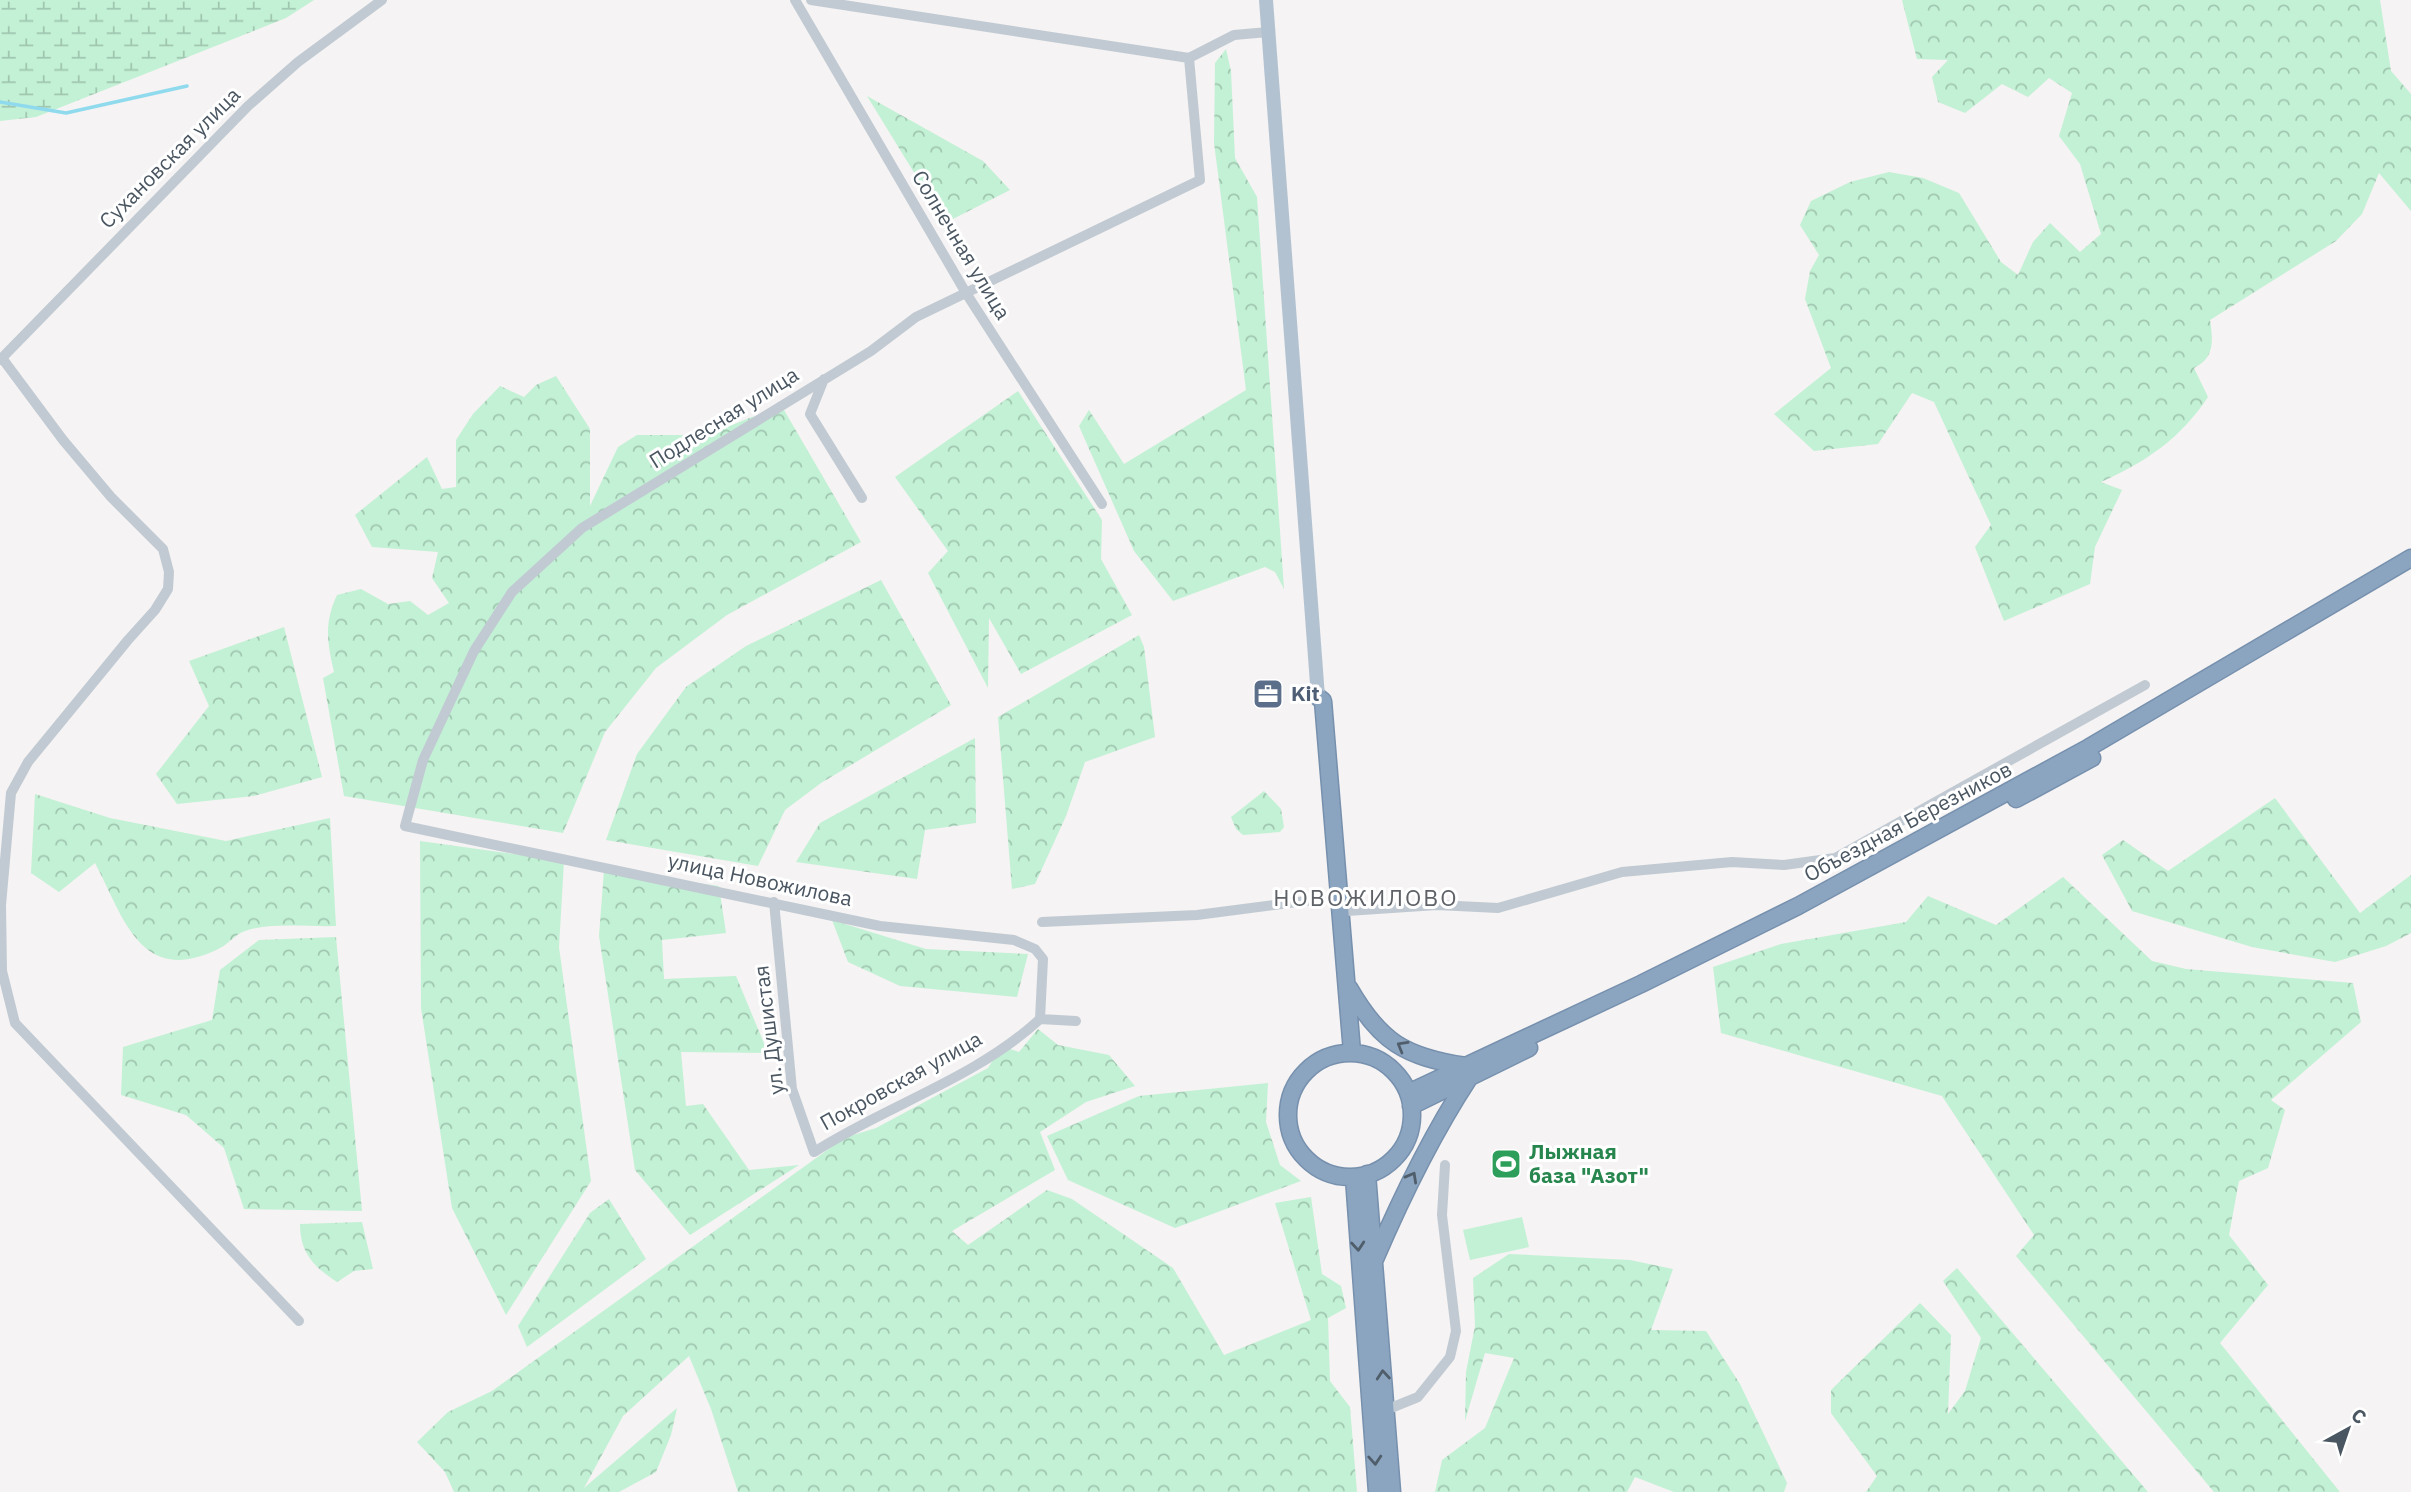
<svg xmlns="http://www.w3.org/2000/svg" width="2411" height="1492" viewBox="0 0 2411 1492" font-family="'IBM Plex Sans',sans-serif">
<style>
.forest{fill:url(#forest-crowns)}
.wetland{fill:url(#wetland-marsh)}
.garden{fill:#c3f1d5}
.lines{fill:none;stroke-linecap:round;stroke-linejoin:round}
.stream{stroke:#90daee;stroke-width:3.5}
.highway-casing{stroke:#7690ad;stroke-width:19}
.minor{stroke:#c1cad2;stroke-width:10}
.major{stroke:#b3c2d1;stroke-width:14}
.highway{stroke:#8ba5c1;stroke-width:16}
.oneway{stroke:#505e6b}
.labels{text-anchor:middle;stroke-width:6;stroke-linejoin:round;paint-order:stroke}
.street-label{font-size:21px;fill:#4a5661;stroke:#fff}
.service-label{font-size:21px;font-weight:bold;fill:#4e5e75;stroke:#fff;text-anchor:start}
.leisure-label{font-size:21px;font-weight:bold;fill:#27864d;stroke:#fff;text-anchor:start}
.neighbourhood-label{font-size:23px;letter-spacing:2px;fill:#5f6368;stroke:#fff}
</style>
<defs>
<pattern id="forest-crowns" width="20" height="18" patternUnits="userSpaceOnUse" patternTransform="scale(1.75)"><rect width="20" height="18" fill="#c3f1d5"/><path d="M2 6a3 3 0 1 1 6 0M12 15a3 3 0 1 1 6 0" fill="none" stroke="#a0c6b0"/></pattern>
<pattern id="wetland-marsh" width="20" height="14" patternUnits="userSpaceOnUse" patternTransform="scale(1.75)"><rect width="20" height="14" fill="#c3f1d5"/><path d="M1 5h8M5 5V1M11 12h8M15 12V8" fill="none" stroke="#a0c6b0"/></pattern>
</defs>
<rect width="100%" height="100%" fill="#f5f3f3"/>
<path class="forest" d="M1902,0H2380L2391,71L2411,94V211L2379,173L2362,214L2336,241L2210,320C2213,340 2215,358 2194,368L2208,397C2181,438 2146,462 2101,482L2122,490L2095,547L2090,584L2004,621L1975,547L1991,525L1934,402L1912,393L1878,444L1814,451L1774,414L1831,368L1805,299L1810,271L1819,255L1800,225L1811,201L1850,182L1889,172L1923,178L1959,193L2001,262L2018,275L2033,242L2050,223L2080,252L2101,234L2080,164L2059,136L2072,93L2049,78L2028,97L2002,84L1965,113L1938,102L1932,77L1948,60L1917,59Z
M1226,49L1231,71L1235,158L1257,197L1284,589L1275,572L1265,567L1173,601L1134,551L1079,426L1089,410L1124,464L1246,390L1214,143L1215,63Z
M867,96L983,161L1010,190L945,223Z
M556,376L590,429V506L618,447L637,435H707L752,417L784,410L861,542L727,615L656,668L605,732L563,833L344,796L323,678L334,672C327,642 324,623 337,595L361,589L388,604L410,601L428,615L449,603L432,578L438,552L372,547L355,515L427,457L442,489L456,487V440L473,414L500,386L524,397L536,385Z
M1018,391L1102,520L1101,559L1132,615L1021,674L989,618L988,688L928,573L948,551L895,477Z
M881,580L951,705L821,783L785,810L758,866L606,840L637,754L686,687L746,646Z
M284,627L322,777L254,796L177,804L156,774L209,706L189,661Z
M1139,635L1144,647L1155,737L1085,762L1066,816L1035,884L1012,889L998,717Z
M975,738L976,823L925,830L917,879L796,862L820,823Z
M1264,791L1281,809L1284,827L1280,832L1243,835L1236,829L1231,817Z
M35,794L110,818L226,841L330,818L336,926C308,927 271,922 245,931C235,934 228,945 218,949C141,987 124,918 95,863L59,892L31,873Z
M2275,798L2360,913L2411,875V933L2386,946L2335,962L2252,947L2132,911L2102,855L2123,840L2168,871Z
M420,841L564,861L559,947L591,1181L506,1315L452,1208L421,1008Z
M604,870L719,886L726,933L662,940L664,979L736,976L768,1053L681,1052L686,1106L703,1104L749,1170L799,1165L690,1235L635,1170L599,936Z
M2063,877L2152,961L2186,969L2353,983L2361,1022L2271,1100L2285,1110L2268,1168L2239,1181L2229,1235L2268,1285L2220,1343L2340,1492H2214L2016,1256L2034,1235L1942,1096L1721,1033L1713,967L1781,944L1906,922L1928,896L1996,925Z
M832,920L926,949L1028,954L1017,997L900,986L848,962Z
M336,937L362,1211L244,1209L224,1148L186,1115L121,1095L123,1047L212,1020L220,970L259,940Z
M1038,1029L1058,1045L1109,1055L1135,1086L1086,1102L1040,1132L1055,1170L952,1231L968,1245L1047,1190L1072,1199L1173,1268L1224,1355L1311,1320L1275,1203L1311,1197L1322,1274L1341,1286L1346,1308L1328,1318L1330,1381L1350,1407L1357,1492H738L711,1409L689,1356L623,1416L584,1488L677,1408L671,1435L656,1472L619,1492H454L445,1472L417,1442L448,1412L492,1391L844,1138L876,1128L988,1068L1002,1046L1019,1052Z
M1268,1083L1266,1122L1280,1165L1301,1181L1175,1228L1068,1180L1047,1136L1139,1096Z
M609,1199L646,1259L527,1347L518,1326L590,1213Z
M362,1222L373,1269L354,1271L337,1282C314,1267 300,1253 300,1224Z
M1509,1254L1630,1260L1673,1269L1651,1330L1706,1331L1740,1384L1787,1483L1784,1492H1674L1635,1477L1627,1492H1435L1442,1460L1485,1428L1514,1358L1485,1353L1465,1421L1466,1372L1475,1326L1473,1278Z
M1957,1268L2148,1492H1866L1877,1476L1831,1413V1390L1920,1303L1951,1335L1948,1414L1965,1391L1981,1338L1943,1281Z"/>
<path class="wetland" d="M0,0H314L286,18L36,117L0,121Z"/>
<path class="garden" d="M1522,1217L1529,1247L1470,1260L1463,1230Z"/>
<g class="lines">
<path class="stream" d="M0,102L66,113L187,86"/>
<g class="highway-casing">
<path id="highway" d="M1318,697L1323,701L1352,1052
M2016,799L2092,758
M1349,988C1380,1042 1405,1057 1466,1066
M1288 1115a62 62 0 1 1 124 0a62 62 0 1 1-124 0Z
M1408,1093L1641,984L1798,906L2088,748L2411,558
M1411,1106L1529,1048
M1367,1174L1392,1492
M1354,1178L1377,1492
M1375,1259C1402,1196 1431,1136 1469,1078"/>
</g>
<path class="minor" d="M795,0L966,293L1102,504
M811,0L1189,58
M1189,58L1234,35L1268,32
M2,358L63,440L111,497L163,549L169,572L168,589L155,610L128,640L28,762L11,793L1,905L2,971L15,1023L299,1321
M0,360L248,106L298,62L382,0
M824,379L810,414L862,498
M774,902L792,1089L814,1152C887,1105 975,1079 1040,1019
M1347,911L1437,905L1498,908L1622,872L1732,862L1784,865L1835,858L2145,685
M1042,922L1197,915L1321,899
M1040,1019L1043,959L1035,949L1014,940L880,926L405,826L423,760L474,651L512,592L582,528L871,351L916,317L1200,180L1189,58
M1040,1019L1076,1021
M1386,1410L1418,1397L1450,1357L1456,1331L1442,1215L1445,1165"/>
<path class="major" d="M1266,0L1318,697"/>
<use href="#highway" class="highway"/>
</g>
<defs><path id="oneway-chevron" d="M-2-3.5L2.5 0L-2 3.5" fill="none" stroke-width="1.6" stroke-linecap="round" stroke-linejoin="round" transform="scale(1.75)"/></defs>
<g class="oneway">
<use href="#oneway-chevron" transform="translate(1402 1046) rotate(-150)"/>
<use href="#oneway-chevron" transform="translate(1412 1177) rotate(-61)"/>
<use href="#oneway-chevron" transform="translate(1358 1246) rotate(85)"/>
<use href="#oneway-chevron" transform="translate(1383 1375) rotate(-95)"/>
<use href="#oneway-chevron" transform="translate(1375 1460) rotate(86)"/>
</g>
<defs>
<g id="office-square" transform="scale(1.575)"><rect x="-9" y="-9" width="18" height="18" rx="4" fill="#5c6f8a" stroke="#fff"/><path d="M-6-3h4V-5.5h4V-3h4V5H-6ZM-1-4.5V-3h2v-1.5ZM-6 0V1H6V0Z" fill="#fff"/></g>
<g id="stadium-square" transform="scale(1.575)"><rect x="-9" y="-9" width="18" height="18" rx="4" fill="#2e9e5b" stroke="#fff"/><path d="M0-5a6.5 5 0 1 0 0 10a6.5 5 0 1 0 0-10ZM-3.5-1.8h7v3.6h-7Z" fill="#fff"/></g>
</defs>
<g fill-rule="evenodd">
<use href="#office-square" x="1268" y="694"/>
<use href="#stadium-square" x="1506" y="1164"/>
</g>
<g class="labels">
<g class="street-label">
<text transform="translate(170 158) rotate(-45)" y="7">Сухановская улица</text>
<text transform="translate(961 245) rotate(59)" y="7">Солнечная улица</text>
<text transform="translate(724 418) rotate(-32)" y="7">Подлесная улица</text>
<text transform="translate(1908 822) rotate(-28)" y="7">Объездная Березников</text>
<text transform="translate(760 880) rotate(12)" y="7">улица Новожилова</text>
<text transform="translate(769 1030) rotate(-97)" y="7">ул. Душистая</text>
<text transform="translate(901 1081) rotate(-29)" y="7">Покровская улица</text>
</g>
<g class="service-label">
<text x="1291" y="701">Kit</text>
</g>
<g class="leisure-label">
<text x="1529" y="1159">Лыжная<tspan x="1529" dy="24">база "Азот"</tspan></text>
</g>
<g class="neighbourhood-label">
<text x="1366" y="906">НОВОЖИЛОВО</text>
</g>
</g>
<g transform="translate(2348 1429) rotate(40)" stroke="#ffffff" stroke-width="5" paint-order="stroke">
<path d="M0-5L12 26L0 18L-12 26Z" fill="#4a5661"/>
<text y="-10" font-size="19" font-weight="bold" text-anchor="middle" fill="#4a5661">С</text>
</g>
</svg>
